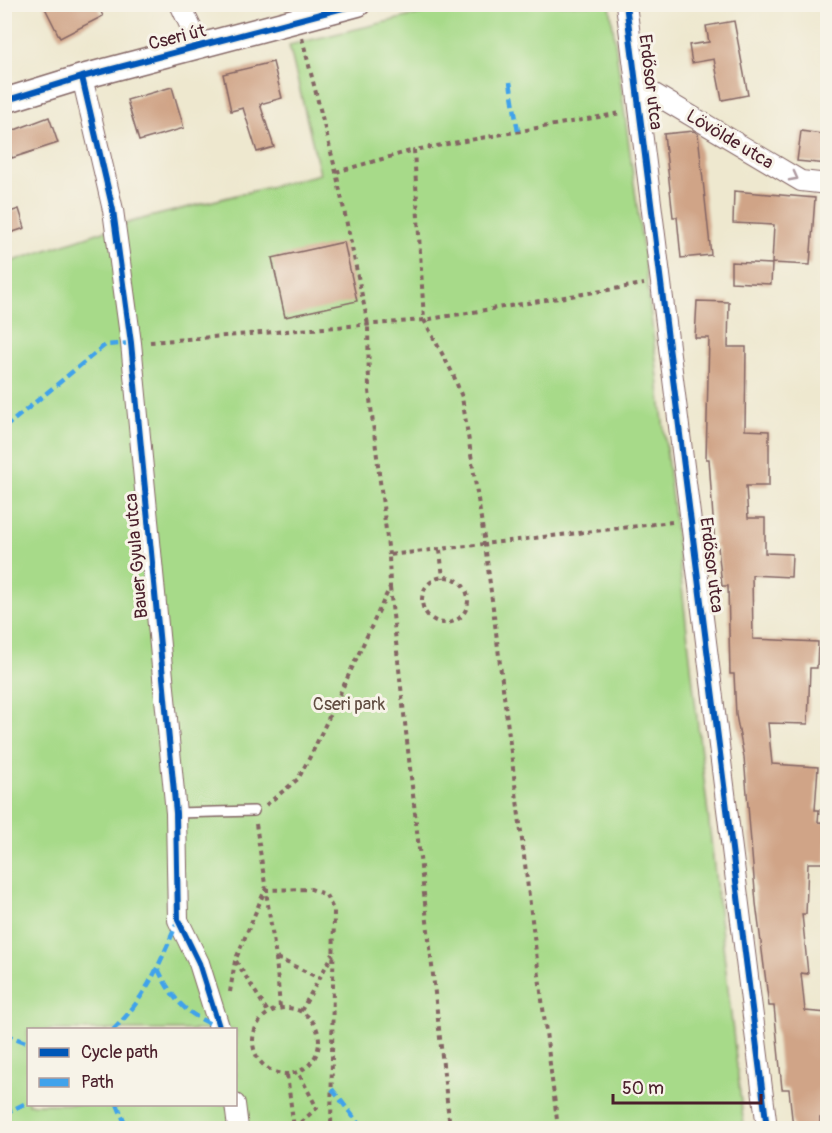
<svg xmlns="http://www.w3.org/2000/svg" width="832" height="1133" viewBox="0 0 832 1133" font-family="Pangolin,sans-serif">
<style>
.green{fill:#a7da89;stroke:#787c5a;stroke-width:1.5;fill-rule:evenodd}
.building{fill:#d0a487}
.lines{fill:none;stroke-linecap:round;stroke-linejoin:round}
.service-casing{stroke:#836564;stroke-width:12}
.minor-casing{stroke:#836564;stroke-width:22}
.tertiary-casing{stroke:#836564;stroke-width:27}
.path{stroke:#836564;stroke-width:4;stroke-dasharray:4.5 4.5;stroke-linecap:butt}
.service{stroke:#fff;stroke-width:9}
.minor{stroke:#fff;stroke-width:20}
.tertiary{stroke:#fff;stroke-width:24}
.quiet{stroke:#40a2eb;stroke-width:4.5;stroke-dasharray:9 4.5;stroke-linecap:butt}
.cycleway-casing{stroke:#f7f3e8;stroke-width:10}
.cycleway{stroke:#0057b8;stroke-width:6}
.oneway{stroke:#ae9aa0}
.labels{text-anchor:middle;stroke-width:6;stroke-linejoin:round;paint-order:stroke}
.street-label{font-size:18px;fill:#4a1f2b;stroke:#f7f3e8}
.park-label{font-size:18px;fill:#614e42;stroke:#f7f3e8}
</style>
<rect width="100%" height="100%" fill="#f7f3e8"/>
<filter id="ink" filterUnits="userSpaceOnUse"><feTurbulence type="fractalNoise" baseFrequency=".0167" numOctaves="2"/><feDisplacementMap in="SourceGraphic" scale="12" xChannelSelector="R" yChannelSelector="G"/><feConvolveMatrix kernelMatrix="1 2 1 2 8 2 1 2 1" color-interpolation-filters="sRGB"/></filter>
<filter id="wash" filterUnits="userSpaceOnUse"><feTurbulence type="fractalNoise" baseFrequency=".008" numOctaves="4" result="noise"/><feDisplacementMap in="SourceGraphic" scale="24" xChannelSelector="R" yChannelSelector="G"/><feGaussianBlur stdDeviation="1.35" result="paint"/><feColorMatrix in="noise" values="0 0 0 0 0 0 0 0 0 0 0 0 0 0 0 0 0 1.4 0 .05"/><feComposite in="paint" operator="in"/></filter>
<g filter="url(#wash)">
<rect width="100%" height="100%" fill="#eee8cf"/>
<path class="green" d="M457,5H610L645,264L744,1128H5L4,264L134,221L320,174L289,45ZM28,1030H236V1104H28Z"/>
<g id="blocks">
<path class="building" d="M43,4H97L103,16L60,38Z
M734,21L748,95L722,100L714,59L692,63L689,45L709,42L706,26Z
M273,62L282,98L260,104L274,147L257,152L243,108L231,111L223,74Z
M172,87L184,128L139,141L127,100Z
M49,117L58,143L12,158L4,134Z
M694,131L698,134L711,255L681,258L677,217H673L664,134Z
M801,131L828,135V164L797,161Z
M734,191L815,198L810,265L772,263L774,225L733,223Z
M19,209L25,228L10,233L4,214Z
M344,242L357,301L285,317L272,258Z
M731,262L772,264L771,284L731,282Z
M697,301L729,302L728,347H746L745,430L769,431V486H746L748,518H765V553L792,554L791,577L752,575L753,639L818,642L817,668H810L808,724L768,723L772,764L818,767L815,810H819L818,822L828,823L826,863H808L806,914H802L808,974L801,973L805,1011L828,1013V1117L820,1118V1128H793L789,1089H782L774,1006H769L756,903L744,757L736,715L734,674H730L728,586H722L718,547H715L709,459H706L709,338H695Z"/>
</g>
</g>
<g filter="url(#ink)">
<use href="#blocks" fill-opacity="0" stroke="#836564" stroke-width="1.5"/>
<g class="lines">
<g class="service-casing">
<path id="service" d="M176,813L254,811"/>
</g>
<g class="minor-casing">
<path id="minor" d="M180,4L200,47
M626,4L767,1128
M82,77L113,210L131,343L176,813L178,920L199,963L220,1030
M636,83L801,181L828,184
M235,1104L238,1128"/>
</g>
<g class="tertiary-casing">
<path id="tertiary" d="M4,101L82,77L358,4"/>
</g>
<path class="path" d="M302,38L336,172L368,324L369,391L389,555
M336,172L414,150
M150,342L424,320L414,150L621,113
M440,550L443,578
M422 600a23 23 0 1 1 46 0a23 23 0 1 1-46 0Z
M390,588L450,1128
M266,805L298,779L312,753L390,587L389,555L672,522
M256,824L276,958L280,1008
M277,958L319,978
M236,961L268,1012
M230,992L235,961L265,890L311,889L326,895L334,911L331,1128
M253 1041a33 33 0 1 1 66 0a33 33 0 1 1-66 0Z
M301,1011L333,954
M287,1075L294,1128
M294,1128L317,1108L298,1072
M558,1128L485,544L462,397L453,374L424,320L644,284"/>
<use href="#service" class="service"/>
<use href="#minor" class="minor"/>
<use href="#tertiary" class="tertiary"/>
<path class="quiet" d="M510,82L518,132
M4,428L105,345L131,343
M158,969C174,1002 186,1014 220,1028
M113,1030C146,998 161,962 178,920
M4,1034L28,1043
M332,1089L362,1128
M117,1104L127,1128
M4,1114L28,1102"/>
<g class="cycleway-casing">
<path id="cycleway" d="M626,4L767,1128
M82,77L113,210L131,343L176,813L178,920L199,963L220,1030
M4,101L82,77L358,4"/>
</g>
<use href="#cycleway" class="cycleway"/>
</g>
<defs><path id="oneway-chevron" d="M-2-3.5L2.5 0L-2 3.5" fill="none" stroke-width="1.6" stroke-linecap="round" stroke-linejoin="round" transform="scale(1.5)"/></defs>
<use class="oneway" href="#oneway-chevron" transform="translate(794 177) rotate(28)"/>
</g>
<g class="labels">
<g class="street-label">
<text transform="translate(177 37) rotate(-14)" y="6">Cseri út</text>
<text transform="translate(651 82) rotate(83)" y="6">Erdősor utca</text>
<text transform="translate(730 139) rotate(31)" y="6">Lövölde utca</text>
<text transform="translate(136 556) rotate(-95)" y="6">Bauer Gyula utca</text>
<text transform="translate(712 565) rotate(83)" y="6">Erdősor utca</text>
</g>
<g class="park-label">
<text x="349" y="710">Cseri park</text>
</g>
</g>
<rect width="832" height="1133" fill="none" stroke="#f7f3e8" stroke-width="24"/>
<rect x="27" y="1028" width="210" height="78" fill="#f7f3e8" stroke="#b29e9c" stroke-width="1.5"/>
<rect x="39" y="1048" width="30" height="9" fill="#0057b8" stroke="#b29e9c" stroke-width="1.5"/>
<text x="81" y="1058" font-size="18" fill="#4a1f2b">Cycle path</text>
<rect x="39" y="1078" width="30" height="9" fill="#40a2eb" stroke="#b29e9c" stroke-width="1.5"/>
<text x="81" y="1088" font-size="18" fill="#4a1f2b">Path</text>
<path d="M613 1094v9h148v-9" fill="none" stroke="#4a1f2b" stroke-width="3"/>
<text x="622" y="1094" font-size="18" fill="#4a1f2b" stroke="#f7f3e8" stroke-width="4.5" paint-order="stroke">50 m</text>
</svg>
